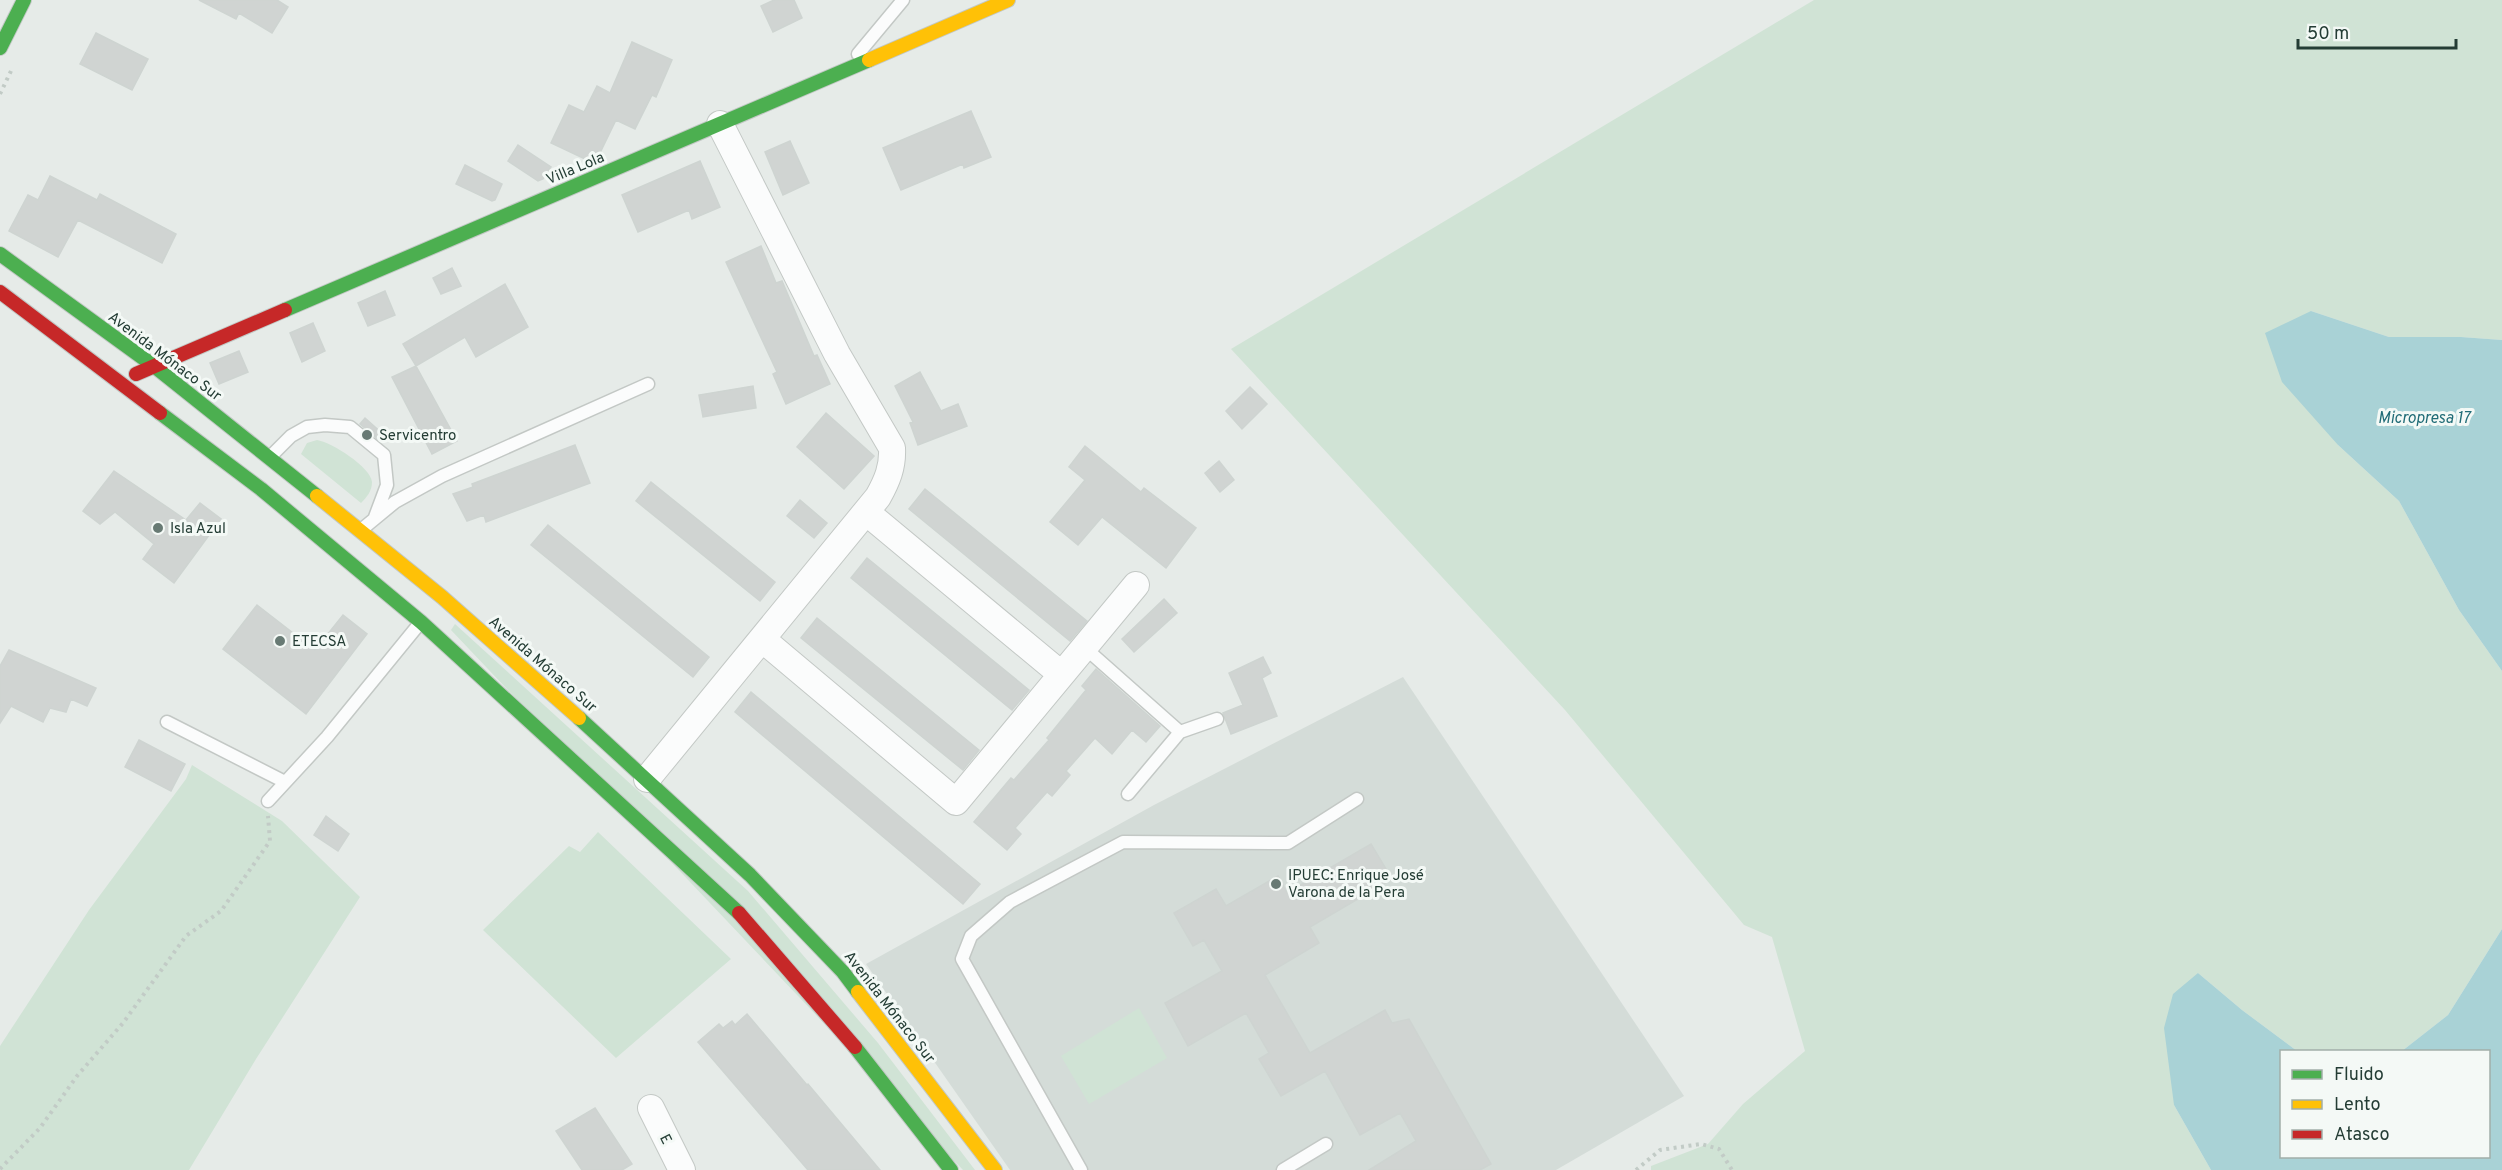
<svg xmlns="http://www.w3.org/2000/svg" width="2502" height="1170" viewBox="0 0 2502 1170" font-family="Overpass,sans-serif">
<style>
.built{fill:#d4dcd8}
.green{fill:#d0e3d5}
.water{fill:#a9d2d6}
.building{fill:#d0d4d2;stroke:#ced4d1;stroke-width:1.5}
.lines{fill:none;stroke-linecap:round;stroke-linejoin:round}
.lane-casing{stroke:#c3c8c5;stroke-width:15}
.street-casing{stroke:#c3c8c5;stroke-width:28}
.fast-casing{stroke:#c2c8c5;stroke-width:16}
.slow-casing{stroke:#c2c8c5;stroke-width:16}
.jam-casing{stroke:#c2c8c5;stroke-width:16}
.path{stroke:#c2cbc6;stroke-width:4;stroke-dasharray:3 4.5;stroke-linecap:butt}
.lane{stroke:#fbfcfc;stroke-width:12}
.street{stroke:#fbfcfc;stroke-width:26}
.fast{stroke:#4caf50;stroke-width:14}
.slow{stroke:#ffc107;stroke-width:14}
.jam{stroke:#c62828;stroke-width:14}
.poi-dot{fill:#687a74;stroke:#f4f9f6;stroke-width:2}
.labels{text-anchor:middle;stroke-width:6;stroke-linejoin:round;paint-order:stroke}
.street-label{font-size:15px;fill:#243d35;stroke:#f4f9f6}
.poi-label{font-size:15px;fill:#243d35;stroke:#f4f9f6;text-anchor:start}
.water-label{font-size:16px;font-style:italic;fill:#216c77;stroke:#f4f9f6}
</style>
<rect width="100%" height="100%" fill="#e6ebe8"/>
<path class="built" d="M1403,677L1684,1096L1556,1170H1010L866,964L1154,805Z"/>
<path class="green" d="M1814,0H2502V340L2461,337H2389L2311,311L2338,445L2399,501L2459,610L2502,671V929L2448,1015L2402,1051H2297L2242,1010L2198,973L2174,1105L2211,1170H1651V1166L1708,1144L1743,1104L1805,1051L1772,937L1744,925L1565,710L1231,349Z
M317,440C331,442 371,467 372,482C372,491 367,497 361,503L301,454L307,443Z
M455,624L748,891L878,1043L975,1170H963L451,630Z
M192,765L282,821L360,897L256,1059L189,1170H0V1046L89,910L186,779Z
M598,832L731,959L616,1058L483,930L569,846L580,852Z
M1139,1008L1167,1058L1089,1104L1061,1056Z"/>
<path class="water" d="M2311,311L2389,337H2461L2502,340V671L2459,610L2399,501L2338,445L2282,382L2265,333Z
M2502,929V1170H2211L2174,1105L2164,1028L2173,994L2198,973L2242,1010L2297,1051L2282,1052V1156H2488V1052L2402,1051L2448,1015Z"/>
<path class="building" d="M199,0H277L288,7L272,33L239,13L236,19Z
M774,0H794L802,18L773,32L761,6Z
M96,33L148,59L132,90L80,64Z
M632,42L672,60L656,97L652,95L635,129L616,120L599,155L587,160L551,143L569,105L584,112L597,86L610,93Z
M971,111L991,157L964,168L963,164L901,190L883,148Z
M790,141L809,183L783,195L765,152Z
M518,145L551,167L543,179L538,181L508,161Z
M700,161L720,207L692,219L689,210L638,232L622,195Z
M465,165L502,184L495,200L492,201L456,184Z
M50,176L97,200L100,194L176,234L162,263L78,220L58,257L9,231L28,195L38,200Z
M761,246L776,283L782,281L814,356L817,355L830,384L786,404L773,374L777,372L726,262Z
M452,268L461,286L441,294L433,278Z
M505,284L528,327L476,357L465,337L416,366L403,344Z
M385,291L395,315L368,326L358,303Z
M313,323L325,351L302,362L290,333Z
M239,351L248,372L219,384L210,363Z
M416,366L457,441L432,454L392,377Z
M920,372L941,411L958,404L967,426L918,445L910,423L913,422L895,386Z
M753,386L756,408L703,417L699,395Z
M1250,387L1267,404L1242,429L1226,411Z
M826,413L874,456L844,489L797,447Z
M365,418L384,435L379,440L360,424Z
M575,445L590,483L486,522L484,515L467,521L453,494L473,487L472,484Z
M1085,446L1141,492L1144,488L1196,528L1166,568L1102,517L1078,545L1050,522L1085,480L1069,467Z
M1219,461L1234,480L1220,492L1205,473Z
M114,471L186,520L200,503L221,519L174,583L143,559L154,544L115,512L100,524L83,511Z
M651,482L775,582L760,601L636,501Z
M925,489L1087,621L1070,641L909,509Z
M800,500L827,523L814,538L787,516Z
M548,525L709,657L693,677L531,545Z
M867,558L1029,690L1012,710L851,578Z
M1164,599L1177,613L1134,652L1122,639Z
M257,605L315,650L343,615L367,634L306,714L223,649Z
M817,618L979,750L963,770L801,638Z
M9,650L96,688L87,706L71,699L66,712L50,708L43,722L11,706L0,723V666Z
M1263,657L1271,673L1262,678L1277,716L1231,734L1223,713L1243,705L1229,673Z
M1096,669L1160,726L1146,742L1132,730L1112,754L1095,738L1066,771L1070,775L1052,796L1047,792L1015,828L1021,834L1007,850L974,822L1011,778L1014,780L1049,740L1047,738L1086,690L1082,686Z
M751,692L980,884L963,904L735,712Z
M139,740L185,764L171,791L125,767Z
M326,816L349,834L338,851L314,835Z
M1371,844L1392,879L1310,927L1319,943L1265,975L1310,1053L1385,1010L1392,1023L1409,1019L1491,1164L1480,1170H1369L1416,1141L1400,1113L1360,1135L1325,1071L1281,1096L1259,1059L1269,1053L1246,1013L1188,1046L1165,1003L1222,971L1204,940L1193,946L1174,913L1216,889L1226,906L1278,876L1287,893Z
M747,1014L807,1085L808,1084L880,1170H808L698,1042L719,1024L723,1028L732,1021L735,1025Z
M595,1108L632,1164L622,1170H582L556,1131Z"/>
<g class="lines">
<g class="lane-casing">
<path id="lane" d="M858,54L903,0
M271,456L291,436L307,427L325,425L350,427L384,455L387,485L375,517
M361,530L395,502L442,476L648,384
M1084,647L1180,732
M167,722L285,782
M1128,794L1180,732L1217,719
M268,801L327,737L420,623
M1081,1170L962,959L971,936L1010,902L1123,842L1288,843L1357,799
M1283,1170L1326,1144"/>
</g>
<g class="street-casing">
<path id="street" d="M866,512L1061,674
M762,639L956,802L1136,585
M647,779L878,497C887,481 893,467 892,448L837,354L720,124
M651,1108L682,1170"/>
</g>
<g class="fast-casing">
<path id="fast" d="M0,48L24,0
M0,254L154,366L317,496
M285,310L869,60
M160,413L261,489L421,622L739,913
M579,718L750,875L843,972L858,992
M855,1047L951,1170"/>
</g>
<g class="slow-casing">
<path id="slow" d="M869,60L1008,0
M317,496L442,597L579,718
M858,992L995,1170"/>
</g>
<g class="jam-casing">
<path id="jam" d="M0,292L160,413
M136,374L285,310
M739,913L855,1047"/>
</g>
<path class="path" d="M0,94L11,71
M0,1169L40,1128L77,1076L123,1023L186,936L221,911L270,841L268,816
M1636,1170L1660,1150L1701,1144L1719,1149L1732,1170"/>
<use href="#lane" class="lane"/>
<use href="#street" class="street"/>
<use href="#fast" class="fast"/>
<use href="#slow" class="slow"/>
<use href="#jam" class="jam"/>
</g>
<g class="poi-dot">
<circle cx="367" cy="435" r="6"/>
<circle cx="158" cy="528" r="6"/>
<circle cx="280" cy="641" r="6"/>
<circle cx="1276" cy="884" r="6"/>
</g>
<g class="labels">
<g class="street-label">
<text transform="translate(575 168) rotate(-23)" y="5">Villa Lola</text>
<text transform="translate(165 356) rotate(37)" y="5">Avenida Mónaco Sur</text>
<text transform="translate(543 664) rotate(41)" y="5">Avenida Mónaco Sur</text>
<text transform="translate(890 1007) rotate(52)" y="5">Avenida Mónaco Sur</text>
<text transform="translate(666 1139) rotate(63)" y="5">E</text>
</g>
<g class="poi-label">
<text x="379" y="440">Servicentro</text>
<text x="170" y="533">Isla Azul</text>
<text x="292" y="646">ETECSA</text>
<text x="1288" y="880">IPUEC: Enrique José<tspan x="1288" dy="17">Varona de la Pera</tspan></text>
</g>
<g class="water-label">
<text x="2424" y="423">Micropresa 17</text>
</g>
</g>
<rect x="2280" y="1050" width="210" height="108" fill="#f4f9f6" stroke="#a1aea9" stroke-width="1.5"/>
<rect x="2292" y="1070" width="30" height="9" fill="#4caf50" stroke="#a1aea9" stroke-width="1.5"/>
<text x="2334" y="1080" font-size="18" fill="#243d35">Fluido</text>
<rect x="2292" y="1100" width="30" height="9" fill="#ffc107" stroke="#a1aea9" stroke-width="1.5"/>
<text x="2334" y="1110" font-size="18" fill="#243d35">Lento</text>
<rect x="2292" y="1130" width="30" height="9" fill="#c62828" stroke="#a1aea9" stroke-width="1.5"/>
<text x="2334" y="1140" font-size="18" fill="#243d35">Atasco</text>
<path d="M2298 39v9h158v-9" fill="none" stroke="#243d35" stroke-width="3"/>
<text x="2307" y="39" font-size="18" fill="#243d35" stroke="#f4f9f6" stroke-width="4.5" paint-order="stroke">50 m</text>
</svg>
